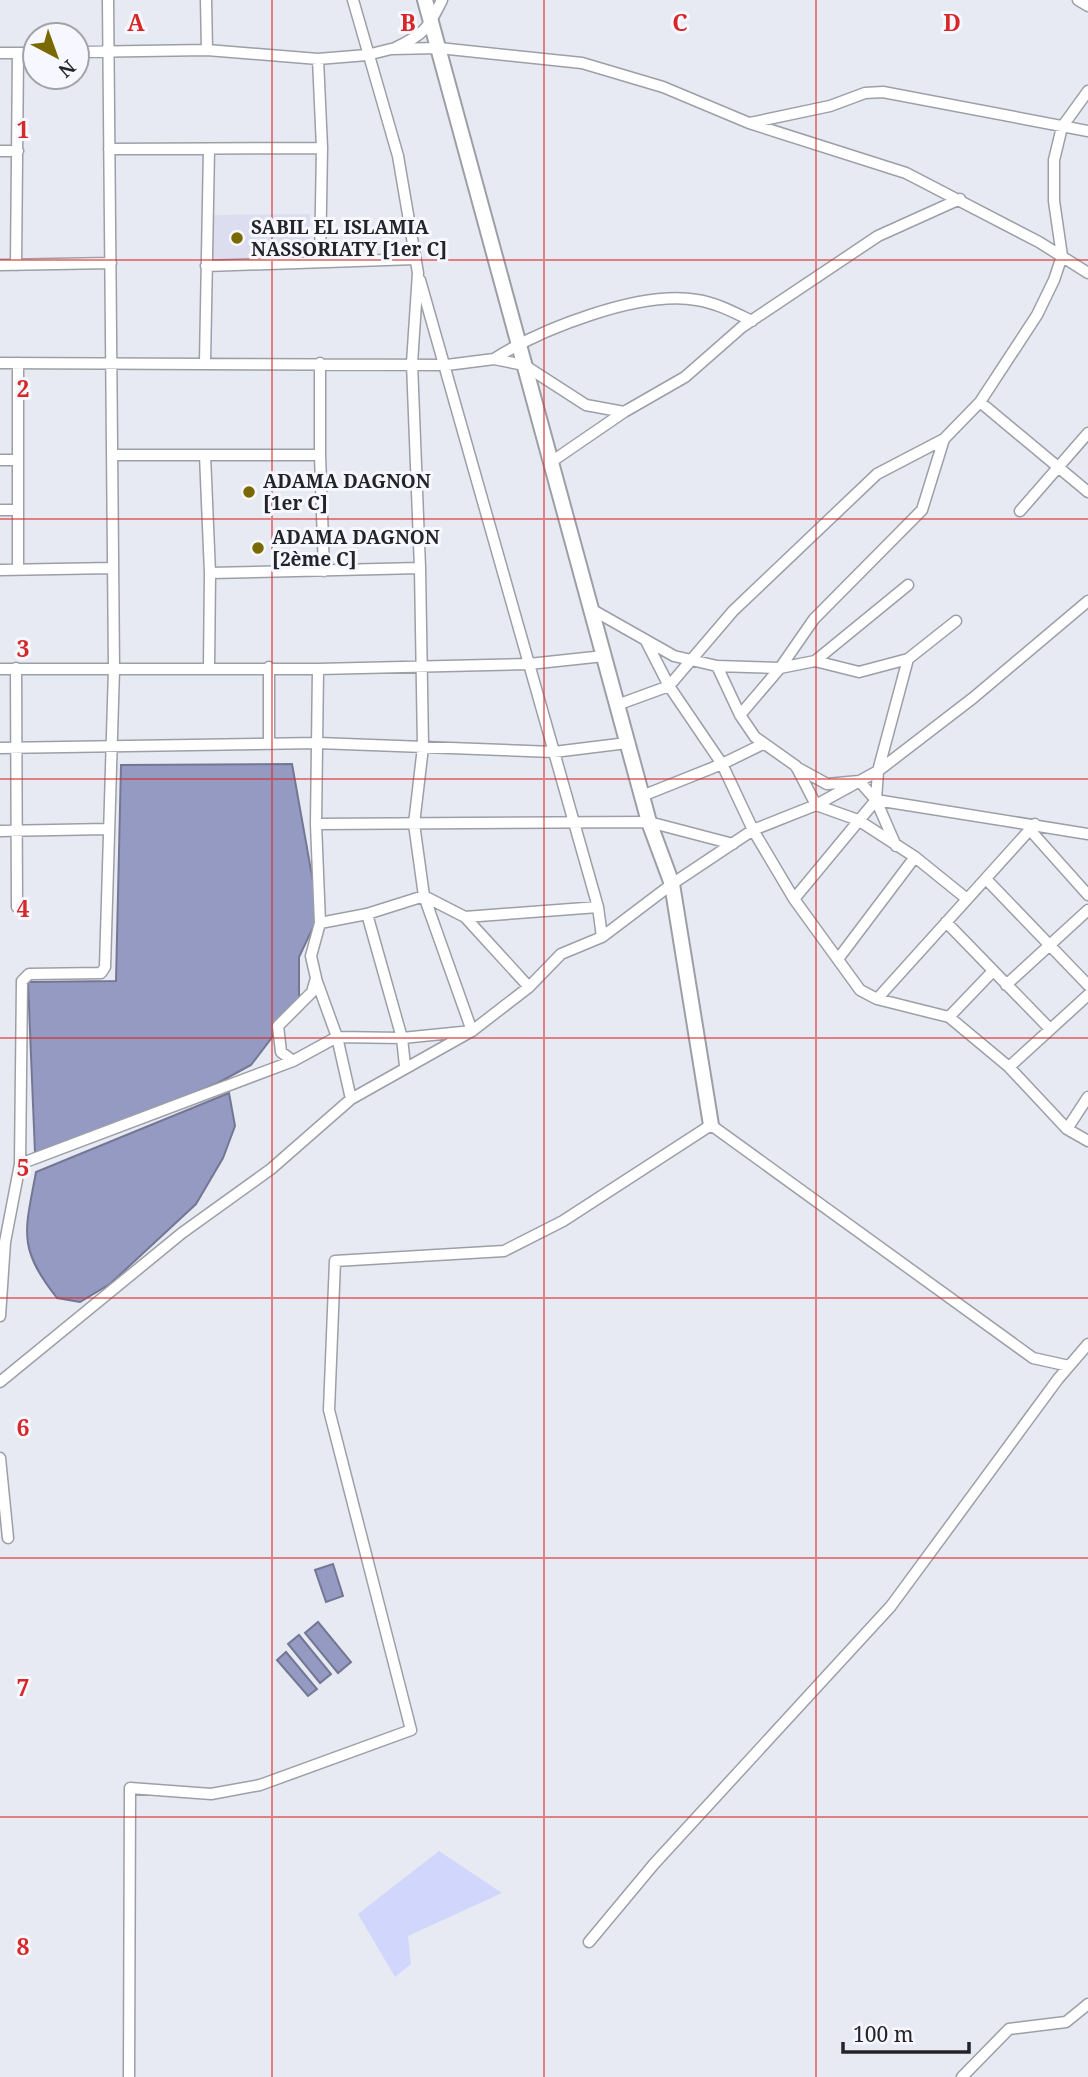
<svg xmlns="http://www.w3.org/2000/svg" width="1088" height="2077" viewBox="0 0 1088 2077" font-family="'Noto Serif',serif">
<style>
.built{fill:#dcdeef}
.green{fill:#d1d6fc}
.water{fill:#959ac2;stroke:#737794;stroke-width:2}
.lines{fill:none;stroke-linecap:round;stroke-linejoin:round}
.street-casing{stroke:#9d9fa7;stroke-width:13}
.secondary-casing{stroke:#9d9fa7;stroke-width:18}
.street{stroke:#fff;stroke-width:10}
.secondary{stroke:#fff;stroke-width:14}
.grid{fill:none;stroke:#d62828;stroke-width:2;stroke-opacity:0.55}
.poi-dot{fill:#796900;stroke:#f6f7ff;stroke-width:2.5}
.labels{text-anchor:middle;stroke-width:6;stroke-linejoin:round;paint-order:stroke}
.poi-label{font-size:19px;font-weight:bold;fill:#242428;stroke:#f6f7ff;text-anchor:start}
.grid-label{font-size:23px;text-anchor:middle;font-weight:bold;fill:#d62828;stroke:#f6f7ff;stroke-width:6;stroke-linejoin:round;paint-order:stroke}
</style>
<rect width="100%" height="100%" fill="#e8eaf3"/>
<path class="built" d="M310,214V259L211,260V215Z"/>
<path class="green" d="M439,1851L502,1893L408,1936L411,1964L395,1977L358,1914Z"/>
<path class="water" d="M292,764L319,915L299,957V1002L251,1065L218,1083L97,1133L35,1153L28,982L116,981L121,765Z
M229,1093L235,1126L223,1158L196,1204L110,1284L80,1302L57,1298C17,1247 25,1232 36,1172Z
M333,1564L343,1596L326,1602L315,1570Z
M318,1622L351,1662L338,1673L305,1633Z
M299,1635L331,1674L320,1683L288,1644Z
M286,1652L317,1689L308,1696L277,1660Z"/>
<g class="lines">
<g class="street-casing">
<path id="street" d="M206,0L207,50
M1078,0L1088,6
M395,48C425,34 428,28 442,0
M77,52L207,50L318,59L367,55L391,49L439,48L582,63L663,87L749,123L906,173L1039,242L1088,273
M0,53H35
M318,59L322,148L320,262
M750,123L830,106L865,93L883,92L1088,131
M109,149L322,148
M0,151H18
M0,265L111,263
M16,265L18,53
M206,266L415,259
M420,280L598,907L602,937
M494,359C541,329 640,290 697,300C717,303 735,313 752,321
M0,363L447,365L494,359L524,365L586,405L624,412
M205,363L209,149
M320,363V455L324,571
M980,402L1088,492
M112,455H320
M205,455L210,573L209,667
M0,460H18
M551,462L624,412L685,377L742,327L878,236L960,199
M0,510H17
M1020,511L1088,433
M0,570L113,568
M18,570V363
M210,573L420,568
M591,609L674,656L717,666L740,715L755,737L796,766L816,805L858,820L915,857L967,899
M646,641L669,686L722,764L753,830L794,899L860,990L877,999L949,1017L1009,1067L1067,1129L1088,1141
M815,661L908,585
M717,666L780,668L815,661L859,672L908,659L956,621
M16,668L17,907
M0,669H318L529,664L604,656
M617,705L669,686L733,611L877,474L944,439L980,402L1037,315L1054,280L1062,256L1054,201V160L1062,127L1088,91
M740,715L780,668L814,619L922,510L944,439
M269,744V667
M0,748L318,743L554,752L627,743
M796,767L827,784L859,781L876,800L1088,834
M642,796L722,764L763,744
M316,824L649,822L733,844
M1030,830L1088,895
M0,831L107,829
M896,846L876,800L878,771L908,659
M986,879L1088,985
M794,899L876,800
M367,914L402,1038L405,1066
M465,917L598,907
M946,922L1050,1029
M320,923L367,914L424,896L465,917L529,987
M838,959L915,857
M316,979L337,1037L351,1099
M1006,985L1088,910
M877,999L1035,824
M949,1017L993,971
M293,1061L281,1052L278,1026L312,992L316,978L311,956L320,923L316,824L318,669
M1009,1067L1088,995
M1067,1129L1088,1097
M20,1164L293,1061L337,1037L402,1038L472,1031L424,896L414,824L423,747L420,568L412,363L418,273L398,156L353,0
M0,1316L5,1242L20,1164L22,981L29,974L101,973L105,967L114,669L108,0
M0,1382L182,1233L271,1169L351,1099L472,1031L529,987L561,954L602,937L672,884L753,830L816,805L878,771L973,698L1088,601
M0,1458L8,1538
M589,1942L654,1864L891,1606L1058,1379L1088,1344
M129,2077L130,1788L211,1794L260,1785L411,1730L329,1410L335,1261L504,1251L563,1221L711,1125L1033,1358L1069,1366
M962,2077L1009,2029L1066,2022L1088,2004"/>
</g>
<g class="secondary-casing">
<path id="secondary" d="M425,0L649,822L672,884L711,1125"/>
</g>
<use href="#street" class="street"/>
<use href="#secondary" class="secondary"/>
</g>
<path class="grid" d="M272,0V2077M544,0V2077M816,0V2077M0,260H1088M0,519H1088M0,779H1088M0,1038H1088M0,1298H1088M0,1558H1088M0,1817H1088"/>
<g class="poi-dot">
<circle cx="237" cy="238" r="7"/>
<circle cx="249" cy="492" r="7"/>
<circle cx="258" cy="548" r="7"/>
</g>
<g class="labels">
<g class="poi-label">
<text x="251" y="234">SABIL EL ISLAMIA<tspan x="251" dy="22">NASSORIATY [1er C]</tspan></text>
<text x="263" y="488">ADAMA DAGNON<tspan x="263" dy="22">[1er C]</tspan></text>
<text x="272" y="544">ADAMA DAGNON<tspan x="272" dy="22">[2ème C]</tspan></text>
</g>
</g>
<g class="grid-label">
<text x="136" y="31">A</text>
<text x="408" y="31">B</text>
<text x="680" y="31">C</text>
<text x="952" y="31">D</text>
<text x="23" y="138">1</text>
<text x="23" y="397">2</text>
<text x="23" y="657">3</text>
<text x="23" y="917">4</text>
<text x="23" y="1176">5</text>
<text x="23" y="1436">6</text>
<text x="23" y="1696">7</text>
<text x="23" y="1955">8</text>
</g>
<g transform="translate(56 56) rotate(139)"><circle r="33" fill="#f6f7ff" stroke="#a2a3a9" stroke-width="2"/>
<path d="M0-5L12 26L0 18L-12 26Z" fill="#796900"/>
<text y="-10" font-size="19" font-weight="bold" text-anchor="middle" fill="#242428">N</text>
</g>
<path d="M843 2042v10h126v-10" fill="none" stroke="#242428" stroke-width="3.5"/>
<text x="853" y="2042" font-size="21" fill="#242428" stroke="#f6f7ff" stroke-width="5" paint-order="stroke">100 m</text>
</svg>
